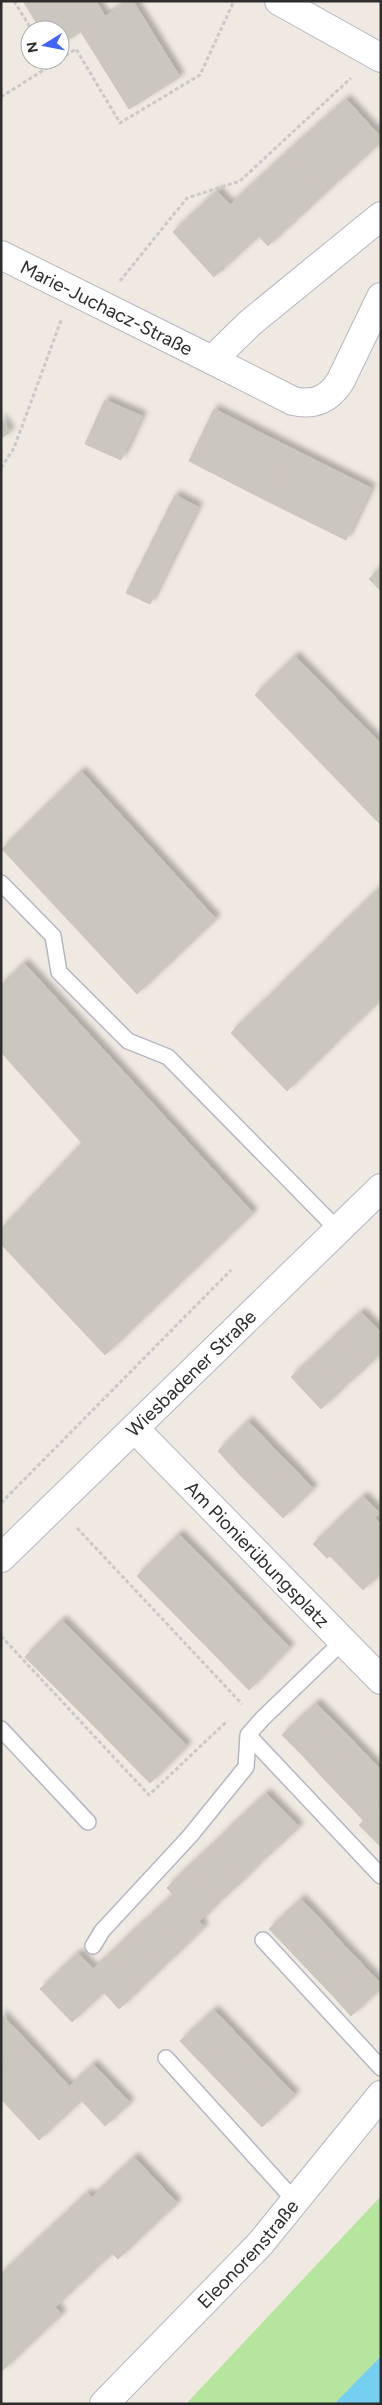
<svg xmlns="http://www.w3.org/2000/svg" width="382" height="2405" viewBox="0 0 382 2405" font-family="Figtree,sans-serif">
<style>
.green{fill:#b6e59e}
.water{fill:#75cff0}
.building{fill:#cbc7bf;stroke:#cbc5ba;filter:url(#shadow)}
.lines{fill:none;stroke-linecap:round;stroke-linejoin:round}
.lane-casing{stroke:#b4b7c1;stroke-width:18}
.street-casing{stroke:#b4b7c1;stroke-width:30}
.secondary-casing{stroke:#b4b7c1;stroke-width:30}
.path{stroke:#c9c9c9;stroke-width:3;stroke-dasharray:4 2.5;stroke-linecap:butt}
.lane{stroke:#fff;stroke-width:15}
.street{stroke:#fff;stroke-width:28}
.secondary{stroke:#fff;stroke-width:28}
.labels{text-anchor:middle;stroke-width:4;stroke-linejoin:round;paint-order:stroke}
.street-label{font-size:19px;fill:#2e2e2e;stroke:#fff}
</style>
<defs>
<filter id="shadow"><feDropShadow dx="4.5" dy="-4.5" stdDeviation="2.5" flood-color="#0004"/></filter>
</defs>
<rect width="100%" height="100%" fill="#efe9e1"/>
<path class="green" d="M381,2196V2356L334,2404H186Z"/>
<path class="water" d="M381,2356V2404H334Z"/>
<path class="building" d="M23,1H96L105,16L60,45V30H41Z
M129,1H133L180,77L129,109L81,32Z
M346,99L381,137V142L325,193L287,152Z
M287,152L325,193L268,246L230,205Z
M217,191L259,236L214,277L173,232Z
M105,400L142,416L121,460L85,444Z
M214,409L293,449L267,501L189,461Z
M1,418L10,432L1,438Z
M293,449L371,488L346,540L267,501Z
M175,495L198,507L150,604L126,593Z
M381,567V591L369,579Z
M295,656L381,744V808L372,816L255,695Z
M81,771L216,919L137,994L2,849Z
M381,808V825L372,816Z
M381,886V999L287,1091L231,1033Z
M24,963L253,1213L105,1355L1,1244V1229L82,1143L1,1052V985Z
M361,1312L381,1332V1353L366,1367L336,1335Z
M336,1335L366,1367L344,1387L314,1356Z
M314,1356L344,1387L321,1409L291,1377Z
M248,1421L270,1444L239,1474L218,1451Z
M270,1444L292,1466L261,1496L239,1474Z
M292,1466L313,1489L283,1518L261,1496Z
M363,1496L380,1513L374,1518L381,1524V1573L363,1590L330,1556L327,1558L313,1544Z
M179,1534L235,1591L193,1633L137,1576Z
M235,1591L290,1648L249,1690L193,1633Z
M62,1620L125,1683L88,1720L25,1657Z
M125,1683L187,1746L150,1783L88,1720Z
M316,1703L337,1724L303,1756L282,1735Z
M337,1724L357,1745L323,1778L303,1756Z
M357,1745L378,1767L343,1799L323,1778Z
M378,1767L381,1770V1805L364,1821L343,1799Z
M266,1793L299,1827L261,1862L229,1828Z
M381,1805V1845L380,1846L359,1825Z
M229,1828L261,1862L241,1882L209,1848Z
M209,1848L241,1882L220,1901L188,1867Z
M188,1867L220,1901L199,1922L167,1888Z
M173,1894L204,1927L184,1947L152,1914Z
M301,1899L324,1923L292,1953L269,1929Z
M152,1914L184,1947L163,1967L131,1933Z
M324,1923L343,1944L312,1974L292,1953Z
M131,1933L163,1967L142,1987L110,1954Z
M343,1944L363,1965L332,1995L312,1974Z
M78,1953L105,1981L99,1987L104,1992L72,2022L40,1989Z
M110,1954L142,1987L119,2009L99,1987L105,1981L93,1969Z
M363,1965L381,1984V1988L351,2016L332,1995Z
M214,2010L235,2032L202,2064L180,2041Z
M1,2014L29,2043L1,2069Z
M235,2032L255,2053L222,2085L202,2064Z
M29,2043L82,2100L39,2140L1,2099V2069Z
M255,2053L275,2074L242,2106L222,2085Z
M93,2064L130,2103L105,2126L69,2087Z
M275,2074L295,2095L262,2127L242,2106Z
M134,2157L177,2203L118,2259L112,2253L55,2307L62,2314L2,2371L1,2274L87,2193L92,2197Z"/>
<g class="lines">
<g class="lane-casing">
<path id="lane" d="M1,883L53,936L59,972L128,1041L168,1057L337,1229
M1,1729L88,1822
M248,1735L381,1876
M263,1940L381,2068
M93,1946L102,1931L190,1836L246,1767L248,1735L262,1719L343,1641
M166,2058L295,2201"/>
</g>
<g class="street-casing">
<g id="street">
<path d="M279,1L381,58"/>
<path id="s1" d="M1,255L212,360L250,323L381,216"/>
<path d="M212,360L293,401C314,406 330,399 341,380L381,297"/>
<path id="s2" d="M135,1429L381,1680"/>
<path id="s3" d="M104,2404L260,2244L381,2095"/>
</g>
</g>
<g class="secondary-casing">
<g id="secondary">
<path id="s4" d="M1,1558L381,1188"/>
</g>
</g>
<path class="path" d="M14,1L32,30
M60,59L76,49L120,123L200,75L234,1
M1,97L53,64
M120,281L187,198L240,181L351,78
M1,468L14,448L62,318
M1,1503L231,1270
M77,1528L242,1704
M1,1636L149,1795L226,1722"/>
<use href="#lane" class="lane"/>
<use href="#street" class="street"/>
<use href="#secondary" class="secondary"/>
</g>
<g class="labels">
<g class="street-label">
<text dy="7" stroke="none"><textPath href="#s1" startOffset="118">Marie-Juchacz-Straße</textPath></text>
<text dy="7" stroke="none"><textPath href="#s4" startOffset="265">Wiesbadener Straße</textPath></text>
<text dy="7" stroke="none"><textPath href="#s2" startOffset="175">Am Pionierübungsplatz</textPath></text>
<text dy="7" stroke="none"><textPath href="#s3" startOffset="208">Eleonorenstraße</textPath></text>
</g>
</g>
<rect width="382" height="2405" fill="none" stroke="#2e2e2e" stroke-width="5"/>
<g transform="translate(45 45) rotate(260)"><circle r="24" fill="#ffffff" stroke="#ababab"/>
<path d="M0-4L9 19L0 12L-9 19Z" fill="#4264fb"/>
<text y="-8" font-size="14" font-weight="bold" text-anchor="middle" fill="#2e2e2e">N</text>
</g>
</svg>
